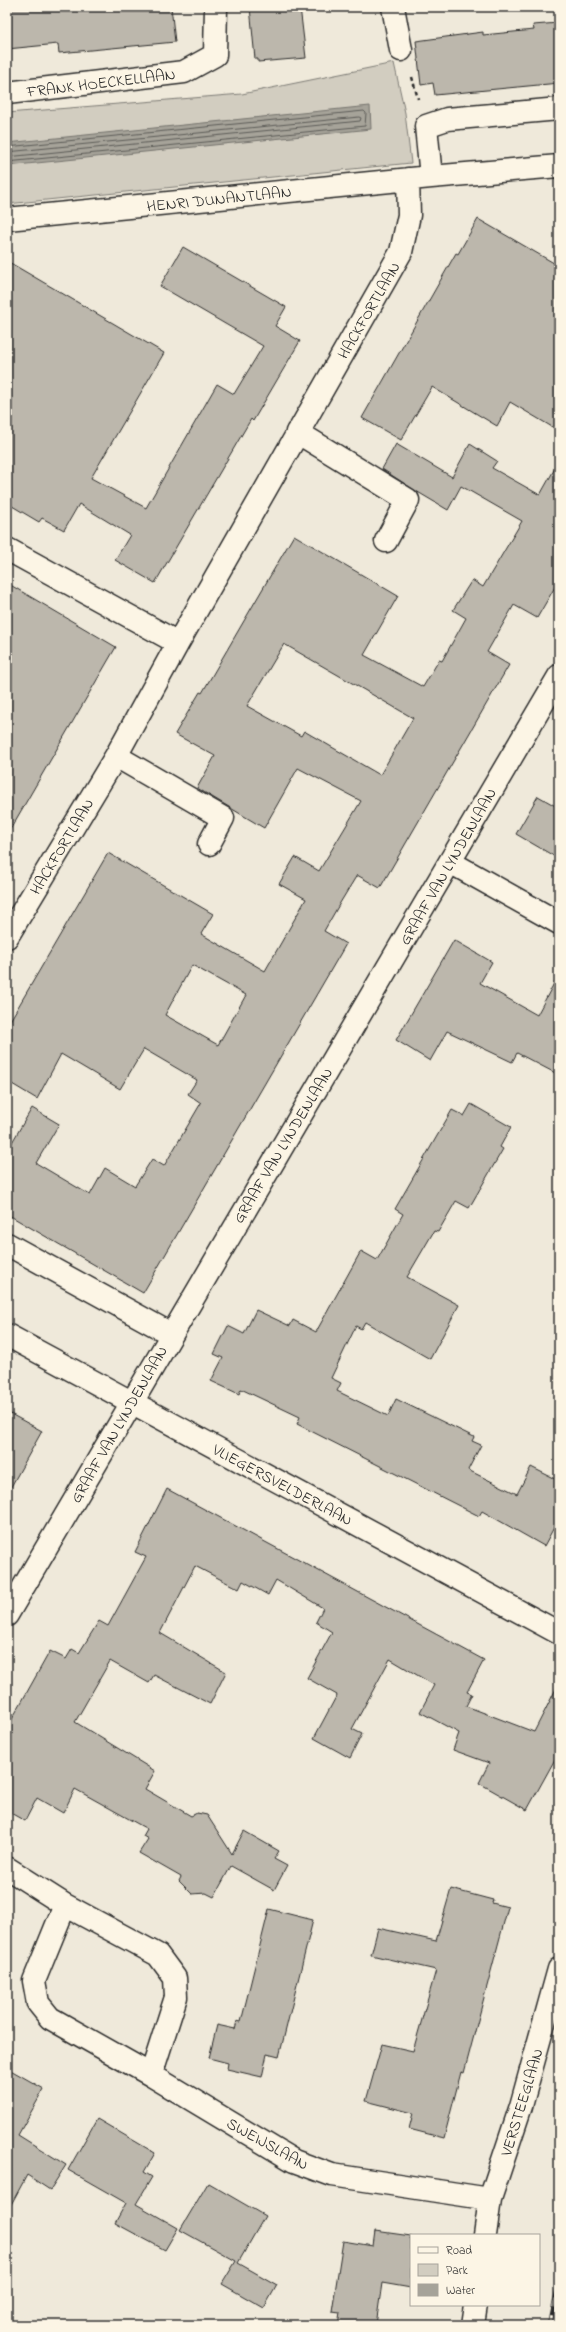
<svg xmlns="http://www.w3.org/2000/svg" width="566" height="2332" viewBox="0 0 566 2332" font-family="'Indie Flower',sans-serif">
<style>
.green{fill:#d2cdc0;stroke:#7e7c76}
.water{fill:#a6a399;stroke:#75736d}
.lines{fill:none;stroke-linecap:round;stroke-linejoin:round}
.shore{stroke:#5c5b57;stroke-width:1}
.building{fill:#bcb7ac;stroke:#2b2b2b;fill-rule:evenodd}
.street-casing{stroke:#2b2b2b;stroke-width:25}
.path{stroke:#2b2b2b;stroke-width:2.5;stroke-dasharray:4 3;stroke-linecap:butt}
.street{stroke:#fcf5e5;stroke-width:22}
.rail-casing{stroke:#2b2b2b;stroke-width:4.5}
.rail{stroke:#fcf5e5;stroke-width:3;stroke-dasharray:9;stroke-linecap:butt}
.labels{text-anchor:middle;stroke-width:3.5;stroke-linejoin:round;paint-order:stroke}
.street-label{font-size:16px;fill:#2b2b2b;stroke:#fcf5e5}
</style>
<rect width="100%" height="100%" fill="#efe9da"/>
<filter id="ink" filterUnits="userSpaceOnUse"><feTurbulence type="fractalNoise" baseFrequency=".025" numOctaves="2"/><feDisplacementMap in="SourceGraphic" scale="8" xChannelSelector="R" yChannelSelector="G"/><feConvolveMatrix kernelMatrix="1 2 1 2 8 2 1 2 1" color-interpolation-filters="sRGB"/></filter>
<g filter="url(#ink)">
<path class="green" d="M394,63L405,113L411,163L7,204V113L242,94Z"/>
<path class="water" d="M370,106L371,129L7,166V143Z"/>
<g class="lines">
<path class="shore" d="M7,147L364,111L366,113L365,126L7,162
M7,152L359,117L361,118L360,121L7,157"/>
</g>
<path class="building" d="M7,7H171L175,42L59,53L58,44L7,49Z
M250,7H300L306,58L258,62V59H255Z
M559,23V83L435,95L433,83L421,85L416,41L483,32V35L534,30L533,25Z
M478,219L559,266V431L510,402L497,426L432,387L401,440L362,418L456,253L458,254Z
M183,247L286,307L275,326L300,341L253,421L251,419L155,583L115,560L130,535L79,504L64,530L42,518L39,522L7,503V261L164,353L91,478L146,508L217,384L234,394L263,346L160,286Z
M396,444L452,477L470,444L497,461L492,468L540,495L559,461V580L537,618L514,605L487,652L509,665L380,888L357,875L340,903L324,931L346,944L143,1293L7,1214V1151L32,1108L59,1124L36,1163L90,1195L105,1168L135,1186L152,1159L164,1166L201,1103L188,1094L197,1080L144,1049L120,1089L61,1054L37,1099L7,1081V1026L108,853L213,914L201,934L265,971L306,899L279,884L295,857L319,871L361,801L298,768L264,828L197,788L215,756L175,734L200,692L202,693L294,535L398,596L364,655L423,687L439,660L442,661L466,618L453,610L472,580L483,587L522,521L461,486L448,510L416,491L382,469ZM284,644L413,718L380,775L304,731L301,736L247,706ZM192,965L246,995L218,1045L165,1015Z
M7,583L116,647L7,835Z
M538,796L559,808V859L516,834Z
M454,940L492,962L480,983L537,1015L559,974V1075L517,1053L512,1062L447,1031L430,1061L396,1040Z
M471,1104L511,1127L500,1147L503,1149L469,1208L456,1201L438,1232L434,1231L407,1277L459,1305L430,1359L365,1322L361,1329L356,1326L331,1378L341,1383L337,1391L388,1416L396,1399L474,1437L472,1441L481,1445L468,1470L517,1494L531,1467L559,1481V1518L544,1546L482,1511L479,1516L297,1424L300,1417L241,1389L239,1394L211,1381L223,1358L214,1354L228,1326L244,1334L256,1310L290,1326L293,1320L316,1332L361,1251L377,1260L403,1214L395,1209L452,1110L464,1116Z
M7,1412L42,1431L7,1494Z
M167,1489L484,1660L467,1692L472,1694L466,1706L534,1732L559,1683V1752L527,1810L479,1783L489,1763L453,1750L459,1733L420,1712L434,1685L390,1659L352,1729L362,1734L350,1758L314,1738L337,1695L307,1678L332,1632L316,1622L323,1608L276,1580L268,1595L243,1581L239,1589L195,1566L160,1633L226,1672L210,1704L154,1675L149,1683L110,1661L75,1722L155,1771L145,1789L191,1816L197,1813L207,1815L232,1854L244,1831L279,1851L274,1859L287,1866L274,1890L231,1866L214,1897L206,1893L192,1894L179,1881L181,1877L139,1853L148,1839L143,1836L147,1829L75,1789L63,1813L37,1798L25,1821L7,1811V1728L50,1651L66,1659L72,1649L79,1653L99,1621L108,1626L146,1557L135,1552Z
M451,1889L493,1900L492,1903L508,1907L464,2073L461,2072L444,2138L409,2129L413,2113L366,2101L382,2044L413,2051L436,1970L371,1955L378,1928L436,1941Z
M269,1909L313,1920L279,2057L267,2054L262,2077L227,2069L228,2063L209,2058L217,2025L235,2029L237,2021L241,2022Z
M7,2068L44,2089L18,2135L66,2165L50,2190L27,2175L7,2212Z
M97,2119L155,2153L144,2172L152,2177L136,2204L178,2228L165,2250L115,2223L126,2203L68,2170Z
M208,2183L265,2216L238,2263L277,2285L264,2308L222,2284L236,2261L180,2230Z
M375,2231L411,2236V2288L382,2283L376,2325H338L340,2312L332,2311L343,2241L373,2246Z"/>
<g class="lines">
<g class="street-casing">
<path id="street" d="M393,7L401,50
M7,93L184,72L215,55L216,7
M431,177L426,126L447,119L559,109
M7,219L431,177L559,166
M297,432L408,500L386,541
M7,549L178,643
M116,756L223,818L209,844
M450,862L559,923
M7,937L116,756L178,643L401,252L409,215L408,179
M7,1244L171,1334
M7,1335L559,1633
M7,1615L559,676
M7,1868L65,1905L158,1955L175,1978L176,1997L151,2075
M65,1905L34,1981L38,2003L50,2018L151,2075L294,2161L332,2175L490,2199
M485,2235L490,2199L521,2106L559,1969
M473,2325L476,2305"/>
</g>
<path class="path" d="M412,77L418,99"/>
<use href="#street" class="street"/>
<g class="rail-casing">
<path id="rail" d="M550,2325L559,2283"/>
</g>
<use href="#rail" class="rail"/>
</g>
</g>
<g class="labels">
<g class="street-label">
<text transform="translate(101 82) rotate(-7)" y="6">FRANK HOECKELLAAN</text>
<text transform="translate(219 198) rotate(-6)" y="6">HENRI DUNANTLAAN</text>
<text transform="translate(368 310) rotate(-60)" y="6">HACKFORTLAAN</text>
<text transform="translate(61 846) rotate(-59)" y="6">HACKFORTLAAN</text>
<text transform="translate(447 866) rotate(-60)" y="6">GRAAF VAN LYNDENLAAN</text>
<text transform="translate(282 1145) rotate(-59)" y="6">GRAAF VAN LYNDENLAAN</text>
<text transform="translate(118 1424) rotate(-60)" y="6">GRAAF VAN LYNDENLAAN</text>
<text transform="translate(283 1484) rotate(28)" y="6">VLIEGERSVELDERLAAN</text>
<text transform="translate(521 2102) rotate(-73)" y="6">VERSTEEGLAAN</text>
<text transform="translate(268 2143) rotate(29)" y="6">SWEIJSLAAN</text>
</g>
</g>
<rect width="566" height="2332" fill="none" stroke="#fcf5e5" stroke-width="24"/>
<rect x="12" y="12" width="542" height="2308" fill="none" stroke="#2b2b2b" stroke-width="1.5" filter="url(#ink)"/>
<rect x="410" y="2234" width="130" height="72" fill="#fcf5e5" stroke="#a8a49b"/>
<rect x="418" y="2247" width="20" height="6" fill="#fcf5e5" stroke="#a8a49b"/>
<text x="446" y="2254" font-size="12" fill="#2b2b2b">Road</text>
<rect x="418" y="2264" width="20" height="12" fill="#d2cdc0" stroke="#a8a49b"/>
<text x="446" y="2274" font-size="12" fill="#2b2b2b">Park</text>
<rect x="418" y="2284" width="20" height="12" fill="#a6a399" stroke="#a8a49b"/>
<text x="446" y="2294" font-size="12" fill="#2b2b2b">Water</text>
</svg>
